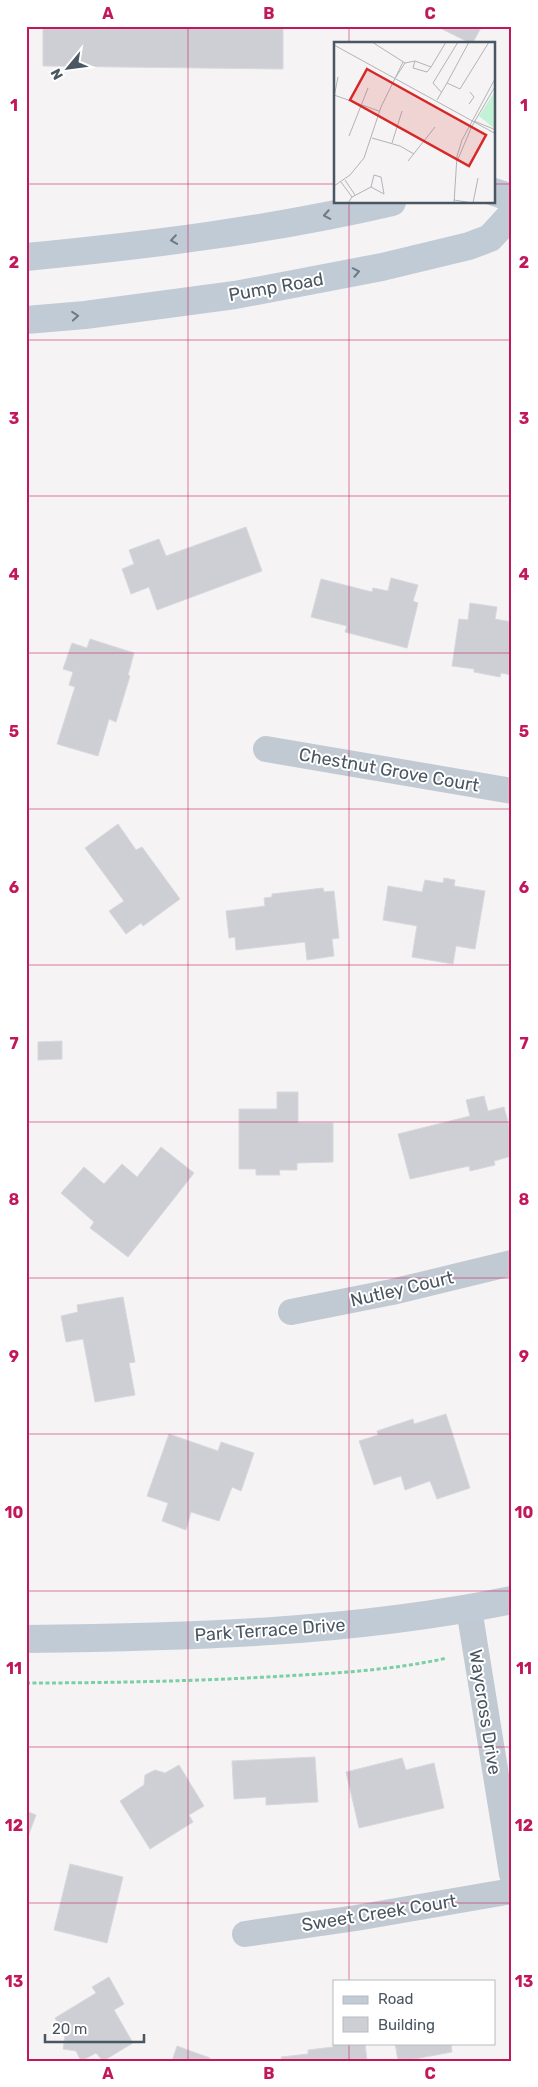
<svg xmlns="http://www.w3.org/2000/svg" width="538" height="2087" viewBox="0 0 538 2087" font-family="Rubik,sans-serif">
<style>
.building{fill:#cdcfd5;stroke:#d7d9de}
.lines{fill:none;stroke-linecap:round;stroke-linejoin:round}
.path{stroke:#7ad0a6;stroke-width:3;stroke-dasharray:4 2.5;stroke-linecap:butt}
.street{stroke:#c1cad2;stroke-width:26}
.secondary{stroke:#c1cbd6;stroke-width:28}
.oneway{stroke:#6e7984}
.grid{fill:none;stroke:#c2185b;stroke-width:1;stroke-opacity:0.55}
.labels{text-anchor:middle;stroke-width:4;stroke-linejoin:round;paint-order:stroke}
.street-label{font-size:18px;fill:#4a5661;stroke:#fff}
.inset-road{fill:none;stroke:#b1b4b9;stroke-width:1}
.view{fill:#d62828;fill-opacity:0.15;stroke:#d62828;stroke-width:2.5}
.inset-edge{fill:none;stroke:#4a5661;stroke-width:2.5}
.neatline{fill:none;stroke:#c2185b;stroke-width:2}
.grid-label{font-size:16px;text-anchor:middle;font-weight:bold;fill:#c2185b}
</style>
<rect width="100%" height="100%" fill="#f5f3f3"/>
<path class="building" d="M43,26H283V69L43,66Z
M436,26H482L472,44Z
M246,527L262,571L157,610L149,587L131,594L122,569L134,564L129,550L159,539L166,556Z
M391,578L418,585L413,601L418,603L407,648L345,632L347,626L311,617L321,579L372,592L373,588L388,591Z
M470,603L497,607L495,619L512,622V675L501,673L500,677L474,672V669L452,666L459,619L468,620Z
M90,639L134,653L128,675L130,676L116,722L109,719L98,756L57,744L75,687L69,685L73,672L63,669L72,643L87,648Z
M118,824L136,850L142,847L180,899L143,926L141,923L126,934L109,911L124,901L85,848Z
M444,878L455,880L454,886L485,891L475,949L456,946L453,964L412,957L417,926L383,920L388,886L422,892L425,880L443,883Z
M323,888L324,892L334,891L339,938L332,939L334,956L307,960L305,942L236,950L235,937L229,938L226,911L265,906L264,898L272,897V894Z
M62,1041V1059L38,1060V1042Z
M277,1092H298V1123H333V1162L297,1163V1170H279L280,1175H256V1169H239V1109H277Z
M484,1096L488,1111L504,1107L512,1137V1156L494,1161L495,1165L470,1171L469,1166L410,1179L398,1134L470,1116L466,1100Z
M161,1147L194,1173L128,1257L90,1228L94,1222L61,1193L84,1167L104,1184L122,1164L137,1177Z
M123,1297L135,1362L129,1363L135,1395L95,1402L83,1339L66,1342L61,1316L78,1312L77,1305Z
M446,1414L470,1488L437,1499L430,1481L405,1490L401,1476L374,1485L359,1441L378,1435L377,1431L413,1419L414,1424Z
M169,1434L218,1451L221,1442L254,1453L241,1491L232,1487L219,1521L191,1512L186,1530L162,1521L168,1503L147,1496Z
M315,1757L318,1802L266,1805V1797L234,1799L232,1761Z
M402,1758L406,1770L434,1763L444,1808L359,1828L346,1772Z
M179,1765L204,1806L189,1815L193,1822L150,1849L120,1801L144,1785L145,1775L155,1770L165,1773Z
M26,1811L36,1815L27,1839H26Z
M70,1864L123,1877L107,1943L54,1930Z
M109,1977L124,2004L114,2010L133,2043L103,2061L96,2053L81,2061L76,2051L63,2049L65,2036L55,2018L96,1993L92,1987Z
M333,2042L365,2043L367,2061H282L281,2057L308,2054V2050L333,2047Z
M395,2043H462L451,2045L452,2052L404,2061H398Z
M177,2046L210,2058L209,2061H172Z"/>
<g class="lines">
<path class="path" d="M26,1683C112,1683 199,1681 285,1676C338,1673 394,1670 447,1658"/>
<path class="street" d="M266,749L512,791
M291,1312L392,1292L512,1263
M469,1609L512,1874
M245,1934L356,1918L512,1891"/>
<path class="secondary" d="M494,192L512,198
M26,257C149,245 272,230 392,202
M26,320L85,315L235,295L382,267L469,246L490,238L512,214
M26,1639C189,1637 351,1633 512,1600"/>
</g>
<defs><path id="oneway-chevron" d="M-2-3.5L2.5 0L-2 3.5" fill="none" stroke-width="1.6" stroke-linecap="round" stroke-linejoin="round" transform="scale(1.25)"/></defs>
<g class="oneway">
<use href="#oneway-chevron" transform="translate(327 215) rotate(170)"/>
<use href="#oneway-chevron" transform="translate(174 240) rotate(172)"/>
<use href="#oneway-chevron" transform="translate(356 272) rotate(-11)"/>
<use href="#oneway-chevron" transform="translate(75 316) rotate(-5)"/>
</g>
<path class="grid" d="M188,26V2061M349,26V44M26,184H336M494,184H512M349,202V1981M26,340H512M26,496H512M26,653H512M26,809H512M26,965H512M26,1122H512M26,1278H512M26,1434H512M26,1591H512M26,1747H512M26,1903H512M349,2043V2061"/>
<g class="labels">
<g class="street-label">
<text transform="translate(276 287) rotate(-10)" y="6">Pump Road</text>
<text transform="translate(389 770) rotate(10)" y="6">Chestnut Grove Court</text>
<text transform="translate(402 1289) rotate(-13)" y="6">Nutley Court</text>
<text transform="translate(270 1630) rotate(-4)" y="6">Park Terrace Drive</text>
<text transform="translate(485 1712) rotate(81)" y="6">Waycross Drive</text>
<text transform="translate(379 1913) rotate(-9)" y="6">Sweet Creek Court</text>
</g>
</g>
<g transform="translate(334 42)">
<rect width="161" height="161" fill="#f5f3f3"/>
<path d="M161,49V87L145,74Z" fill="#c3f1d5"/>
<path class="inset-road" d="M38,0L71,21L81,19L97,25L112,0M0,3L162,92M81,19L79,26L93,30L97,25M62,35L71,21M113,41L135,0M107,50L99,41L124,0M0,53L45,69M0,55L4,35M103,58L113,41L126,47L155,0M135,62L140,55L136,50M140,79L162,88M15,94L34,46M38,96L66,104L80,112M58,101L68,69M124,117L138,84L162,43M74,119L101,85M40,133L47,135L50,152L37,145ZM11,138L21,153M7,140L18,155M0,144L16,133L30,116L47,65L69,20M120,158L139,161M14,161L18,155L37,145M120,161L123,114L128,98L162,35M139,161L144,136"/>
<path class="view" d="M33,27L152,93L135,124L16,58Z"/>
<rect width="161" height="161" class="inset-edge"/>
</g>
<rect width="538" height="2087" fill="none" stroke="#ffffff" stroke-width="55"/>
<rect x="333" y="1980" width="162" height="65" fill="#ffffff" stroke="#b7bbc0"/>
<rect x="343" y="1996" width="25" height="8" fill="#c1cbd6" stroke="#b7bbc0"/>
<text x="378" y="2004" font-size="15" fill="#4a5661">Road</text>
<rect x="343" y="2017" width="25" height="15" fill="#cdcfd5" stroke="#b7bbc0"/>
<text x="378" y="2030" font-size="15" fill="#4a5661">Building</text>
<g transform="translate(68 68) rotate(241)" stroke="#ffffff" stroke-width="4" paint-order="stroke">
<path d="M0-4L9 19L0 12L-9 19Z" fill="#4a5661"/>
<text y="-8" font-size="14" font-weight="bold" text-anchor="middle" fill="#4a5661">N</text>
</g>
<path d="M45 2034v8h99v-8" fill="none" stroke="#4a5661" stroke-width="2.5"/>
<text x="52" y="2034" font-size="15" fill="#4a5661" stroke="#ffffff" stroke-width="4" paint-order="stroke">20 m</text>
<rect x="28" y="28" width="482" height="2032" class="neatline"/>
<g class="grid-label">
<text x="108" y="19">A</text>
<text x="269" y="19">B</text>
<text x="430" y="19">C</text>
<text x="14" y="111">1</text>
<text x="524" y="111">1</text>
<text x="14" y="268">2</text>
<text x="524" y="268">2</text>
<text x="14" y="424">3</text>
<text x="524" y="424">3</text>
<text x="14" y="580">4</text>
<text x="524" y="580">4</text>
<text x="14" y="737">5</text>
<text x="524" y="737">5</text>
<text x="14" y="893">6</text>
<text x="524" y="893">6</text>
<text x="14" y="1049">7</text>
<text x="524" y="1049">7</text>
<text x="14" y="1205">8</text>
<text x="524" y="1205">8</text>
<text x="14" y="1362">9</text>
<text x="524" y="1362">9</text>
<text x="14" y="1518">10</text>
<text x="524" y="1518">10</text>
<text x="14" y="1674">11</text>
<text x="524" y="1674">11</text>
<text x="14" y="1831">12</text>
<text x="524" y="1831">12</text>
<text x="14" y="1987">13</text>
<text x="524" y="1987">13</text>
<text x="108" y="2079">A</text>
<text x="269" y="2079">B</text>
<text x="430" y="2079">C</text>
</g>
</svg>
